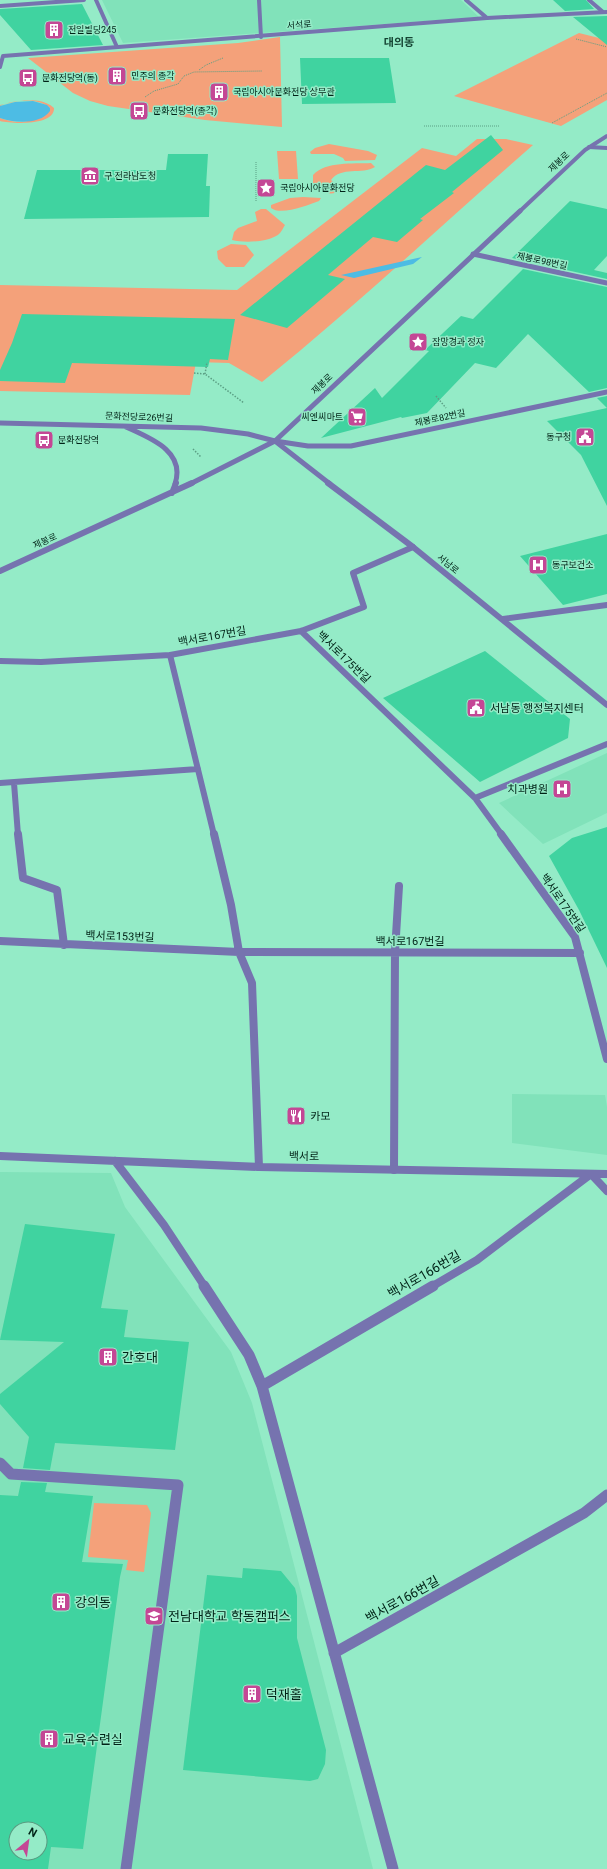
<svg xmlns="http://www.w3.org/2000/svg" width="607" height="1869" viewBox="0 0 607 1869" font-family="Roboto,'Noto Sans KR',sans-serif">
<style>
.built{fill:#81e2ba;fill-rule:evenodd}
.green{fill:#f4a17a}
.water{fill:#4dbce4}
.building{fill:#40d3a0;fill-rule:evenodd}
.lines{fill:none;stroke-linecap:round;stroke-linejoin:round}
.path-far1{stroke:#5b9f84;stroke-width:1;stroke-dasharray:1 1;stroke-linecap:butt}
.path{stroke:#5b9f84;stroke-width:1.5;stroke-dasharray:1.5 1.5;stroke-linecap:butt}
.service-far3{stroke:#7673af;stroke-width:4}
.service-far2{stroke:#7673af;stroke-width:5}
.service-far1{stroke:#7673af;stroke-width:6}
.service{stroke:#7673af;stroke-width:8}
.minor-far3{stroke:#7673af;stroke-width:4}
.minor-far2{stroke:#7673af;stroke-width:5}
.minor-far1{stroke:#7673af;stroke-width:8}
.minor{stroke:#7673af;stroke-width:11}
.tertiary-far2{stroke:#7673af;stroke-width:4}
.tertiary-far1{stroke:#7673af;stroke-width:5}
.tertiary{stroke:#7673af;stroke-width:6}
.labels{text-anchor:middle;stroke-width:3;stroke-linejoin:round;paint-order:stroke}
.far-street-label{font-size:9px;fill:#002317;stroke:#94ebc7}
.far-poi-label{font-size:9px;fill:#002317;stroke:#94ebc7;text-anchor:start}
.far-quarter-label{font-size:11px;font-weight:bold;fill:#154433;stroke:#94ebc7}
.street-label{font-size:11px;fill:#002317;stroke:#94ebc7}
.poi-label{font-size:11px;fill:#002317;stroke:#94ebc7;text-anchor:start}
.near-street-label{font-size:13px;fill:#002317;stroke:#94ebc7}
.near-poi-label{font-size:13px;fill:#002317;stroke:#94ebc7;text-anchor:start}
</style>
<rect width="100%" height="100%" fill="#94ebc7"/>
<path class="built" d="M102,0H461L479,17L123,43Z
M607,753V813L543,844L499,803Z
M512,1094L605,1095L607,1107V1155L512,1143Z
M0,1172L111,1173L125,1207L231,1352L252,1403L373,1869H0ZM16,1829H40V1853H16Z"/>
<path class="green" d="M579,33L607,40V100L561,126L454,96Z
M280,37L282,127L205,120L108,106L90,101L73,93L28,58L238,43Z
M24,100C35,100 45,100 54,108C55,126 12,124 0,121V118C23,126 31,122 50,108C37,97 14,100 0,106V105Z
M477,139H506L533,145C443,224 356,306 262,382L229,363L196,362L190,395L0,391V285L237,290L422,148L456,156Z
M329,144L368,151L377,155L375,160L345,161L343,158L334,154H311L310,152L315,148Z
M277,151H296L298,179H279Z
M371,163L375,167C362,175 341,166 331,180L341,189C329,199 323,190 313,183V175C326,161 353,164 371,163Z
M303,197L321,198L319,201C308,205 281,216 271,208V205L290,198Z
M261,209H266L285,225C282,230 280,235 274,237C264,242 244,243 232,240L234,232L238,228L257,221L255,212Z
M231,244L246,245L254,255L244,267H226L218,259L217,251Z
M94,1503L147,1505L151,1513L144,1572L126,1570L128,1560L88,1557Z"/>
<path class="water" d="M33,101L47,105L50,108V111C40,125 14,123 0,118V106L15,102Z
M422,257L413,264L354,278L341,275Z"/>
<path class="building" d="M553,0H586L594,9L565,11Z
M82,4L103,45L31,50L0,15V9Z
M607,16V45L573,17Z
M300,58H389L396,103L302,104Z
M491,135L503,150L452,192L454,193L420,219L423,220L397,242L373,237L328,275L345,279L287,328L240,315L426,165L445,170Z
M168,154H208L206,186H210L209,217L24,219L37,170H166Z
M570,201L607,209V256L594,270L607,273V279L512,258Z
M523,269L607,287V388L589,392L528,334L496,368L475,363L427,413L402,418L401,417L321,438L375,388L382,398L429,351L425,350L461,316L473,319Z
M22,314L190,318L235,319L228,360L210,359L208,367L72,363L65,383L0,381V370L12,343Z
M607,396V506L581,455L547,421L607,408L597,398Z
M607,534V594L563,605L520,556Z
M485,651L570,719L568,738L480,782L383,698Z
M607,827V968L579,910L549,856L572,838Z
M25,1224L115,1234L101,1308L128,1310L124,1337L189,1342L175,1450L55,1443L50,1470L23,1468L29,1437L0,1404V1394L64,1342L0,1340Z
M21,1482L47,1483L45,1492L93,1496L82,1562L123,1564L120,1577L83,1849L51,1847L48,1869H0V1495L18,1496ZM16,1829H40V1853H16Z
M243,1568L281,1571L295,1588L297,1596V1638L326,1750L325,1764L318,1779L310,1781L183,1770L207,1575L242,1578Z"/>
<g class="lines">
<path class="path-far1" d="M576,39L607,47
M199,70L206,65L223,58
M145,97L154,91L178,84L184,76L194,72L262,71
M552,123L607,93
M424,126H499
M256,162V201"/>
<path class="path" d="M194,373L205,374L244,403
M205,374L207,362
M436,396L446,408
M193,449L201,457"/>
<path class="service-far3" d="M259,0L261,37
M589,0L603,12"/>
<path class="service-far2" d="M473,254L607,283"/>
<path class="service-far1" d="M503,619L607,605
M301,631L475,798L502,835
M170,655L214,835
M0,661L41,662L170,655L301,631L364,607L353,573L413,547
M0,783L198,769
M14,783L18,835
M475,798L607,744"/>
<path class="service" d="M18,834L23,878L57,890L64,945
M214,834L231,905L239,952L252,983L259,1167
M501,834L575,937L607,1059
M0,941L239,952L580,953
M394,1170L395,952L399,886"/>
<path class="minor-far3" d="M96,0L117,47
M466,0L487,18
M0,6L84,0
M589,147L607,148"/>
<path class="minor-far2" d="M275,441L308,446H351L607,392"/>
<path class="minor-far1" d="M0,1156L259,1167L607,1174
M115,1161L164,1225L205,1287
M431,1287L477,1260L591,1174L607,1191"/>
<path class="minor" d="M204,1286L249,1355L262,1386L393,1869
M262,1386L433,1286
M0,1463L11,1474L178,1485L126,1869
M334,1653L584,1513L607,1495"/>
<path class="tertiary-far2" d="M3,56L487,18L607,12
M0,67L3,56
M519,212L585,150L607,136"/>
<path class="tertiary-far1" d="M0,423L201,428L248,434L275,441L330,484
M126,427C150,438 186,451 175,484
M190,484L275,441L520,211"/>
<path class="tertiary" d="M328,483L413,547L607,705
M172,493L176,483
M0,571L192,483"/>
</g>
<defs>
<g id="building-square" transform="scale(1)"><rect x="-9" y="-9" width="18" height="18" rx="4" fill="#c44795" stroke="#94ebc7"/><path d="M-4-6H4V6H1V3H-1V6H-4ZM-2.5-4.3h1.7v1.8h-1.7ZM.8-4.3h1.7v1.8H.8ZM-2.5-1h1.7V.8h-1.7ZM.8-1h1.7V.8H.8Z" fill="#fff"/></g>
<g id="bus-square" transform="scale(1)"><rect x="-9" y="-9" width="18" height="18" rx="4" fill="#c44795" stroke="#94ebc7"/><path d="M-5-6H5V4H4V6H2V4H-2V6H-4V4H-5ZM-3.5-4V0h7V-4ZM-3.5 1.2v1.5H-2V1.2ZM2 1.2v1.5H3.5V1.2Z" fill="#fff"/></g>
<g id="museum-square" transform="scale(1)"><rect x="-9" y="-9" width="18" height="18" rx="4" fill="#c44795" stroke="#94ebc7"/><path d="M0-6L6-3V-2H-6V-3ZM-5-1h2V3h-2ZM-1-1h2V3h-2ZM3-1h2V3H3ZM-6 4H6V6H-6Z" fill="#fff"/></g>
<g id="sight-square" transform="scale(1)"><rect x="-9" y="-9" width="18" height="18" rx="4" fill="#c44795" stroke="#94ebc7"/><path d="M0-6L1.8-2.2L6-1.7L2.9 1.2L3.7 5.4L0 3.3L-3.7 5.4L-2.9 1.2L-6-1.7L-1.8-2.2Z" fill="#fff"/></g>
<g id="supermarket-square" transform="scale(1)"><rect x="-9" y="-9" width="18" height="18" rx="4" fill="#c44795" stroke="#94ebc7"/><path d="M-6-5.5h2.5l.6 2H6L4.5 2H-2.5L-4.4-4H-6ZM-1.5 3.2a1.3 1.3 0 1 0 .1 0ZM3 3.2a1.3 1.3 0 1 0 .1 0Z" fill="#fff"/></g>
<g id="civic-square" transform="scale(1)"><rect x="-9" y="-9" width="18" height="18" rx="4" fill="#c44795" stroke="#94ebc7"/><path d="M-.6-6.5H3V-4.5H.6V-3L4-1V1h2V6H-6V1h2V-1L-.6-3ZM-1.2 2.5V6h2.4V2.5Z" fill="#fff"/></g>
<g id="hospital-square" transform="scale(1)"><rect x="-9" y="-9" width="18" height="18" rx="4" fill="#c44795" stroke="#94ebc7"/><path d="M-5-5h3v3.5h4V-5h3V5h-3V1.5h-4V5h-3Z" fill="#fff"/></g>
<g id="restaurant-square" transform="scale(1)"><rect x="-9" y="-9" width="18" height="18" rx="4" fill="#c44795" stroke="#94ebc7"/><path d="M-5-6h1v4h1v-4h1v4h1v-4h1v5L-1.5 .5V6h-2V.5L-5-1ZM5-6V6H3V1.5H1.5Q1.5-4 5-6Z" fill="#fff"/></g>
<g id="university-square" transform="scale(1)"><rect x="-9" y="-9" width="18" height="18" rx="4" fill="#c44795" stroke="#94ebc7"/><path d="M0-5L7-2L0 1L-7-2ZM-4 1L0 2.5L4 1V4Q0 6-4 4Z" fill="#fff"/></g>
</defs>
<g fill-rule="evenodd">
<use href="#building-square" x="54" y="30"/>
<use href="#building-square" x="117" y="76"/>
<use href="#bus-square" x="28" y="78"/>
<use href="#building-square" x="219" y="92"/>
<use href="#bus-square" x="139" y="111"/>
<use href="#museum-square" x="90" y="176"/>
<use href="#sight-square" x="266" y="188"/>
<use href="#sight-square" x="418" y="342"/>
<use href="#supermarket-square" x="357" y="417"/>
<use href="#civic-square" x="585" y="437"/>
<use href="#bus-square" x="44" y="440"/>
<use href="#hospital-square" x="538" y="565"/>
<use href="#civic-square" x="476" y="708"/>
<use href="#hospital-square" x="562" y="789"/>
<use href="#restaurant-square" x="296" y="1116"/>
<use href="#building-square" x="108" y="1357"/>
<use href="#building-square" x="61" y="1602"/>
<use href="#university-square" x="154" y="1616"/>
<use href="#building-square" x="252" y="1694"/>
<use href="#building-square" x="49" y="1739"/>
</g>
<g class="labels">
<g class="far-street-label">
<text transform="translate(299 25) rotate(-5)" y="3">서석로</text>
<text transform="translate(559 162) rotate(-43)" y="3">제봉로</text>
<text transform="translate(542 261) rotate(12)" y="3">제봉로98번길</text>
<text transform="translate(322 384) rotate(-43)" y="3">제봉로</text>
<text transform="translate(139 417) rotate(2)" y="3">문화전당로26번길</text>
<text transform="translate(440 418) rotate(-12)" y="3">제봉로82번길</text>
<text transform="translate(45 541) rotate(-24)" y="3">제봉로</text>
<text transform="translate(448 564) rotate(39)" y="3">서남로</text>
</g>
<g class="far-poi-label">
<text x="68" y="33">전일빌딩245</text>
<text x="131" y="79">민주의 종각</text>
<text x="42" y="81">문화전당역(동)</text>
<text x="233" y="95">국립아시아문화전당 상무관</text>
<text x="153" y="114">문화전당역(종각)</text>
<text x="104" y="179">구 전라남도청</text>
<text x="280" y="191">국립아시아문화전당</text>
<text x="432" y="345">잠망경과 정자</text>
<text x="343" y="420" text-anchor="end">씨엔씨마트</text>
<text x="571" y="440" text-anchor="end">동구청</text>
<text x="58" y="443">문화전당역</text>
<text x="552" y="568">동구보건소</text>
</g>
<g class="far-quarter-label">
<text x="399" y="46">대의동</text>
</g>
<g class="street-label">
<text transform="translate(212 636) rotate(-10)" y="4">백서로167번길</text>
<text transform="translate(344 657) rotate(44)" y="4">백서로175번길</text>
<text transform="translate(563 903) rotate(55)" y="4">백서로175번길</text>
<text transform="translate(120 936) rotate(2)" y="4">백서로153번길</text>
<text x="410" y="945">백서로167번길</text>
<text transform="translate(304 1156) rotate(1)" y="4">백서로</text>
</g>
<g class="poi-label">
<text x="490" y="712">서남동 행정복지센터</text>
<text x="548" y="793" text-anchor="end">치과병원</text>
<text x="310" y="1120">카모</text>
</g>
<g class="near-street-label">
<text transform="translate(424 1274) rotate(-30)" y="5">백서로166번길</text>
<text transform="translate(402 1599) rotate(-29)" y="5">백서로166번길</text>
</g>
<g class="near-poi-label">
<text x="122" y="1362">간호대</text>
<text x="75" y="1607">강의동</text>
<text x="168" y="1621">전남대학교 학동캠퍼스</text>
<text x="266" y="1699">덕재홀</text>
<text x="63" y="1744">교육수련실</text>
</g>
</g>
<g transform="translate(28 1841) rotate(29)"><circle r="19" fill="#94ebc7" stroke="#599b81"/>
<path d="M0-3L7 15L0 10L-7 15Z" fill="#c44795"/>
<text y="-6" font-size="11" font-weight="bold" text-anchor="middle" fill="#002317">N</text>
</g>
</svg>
